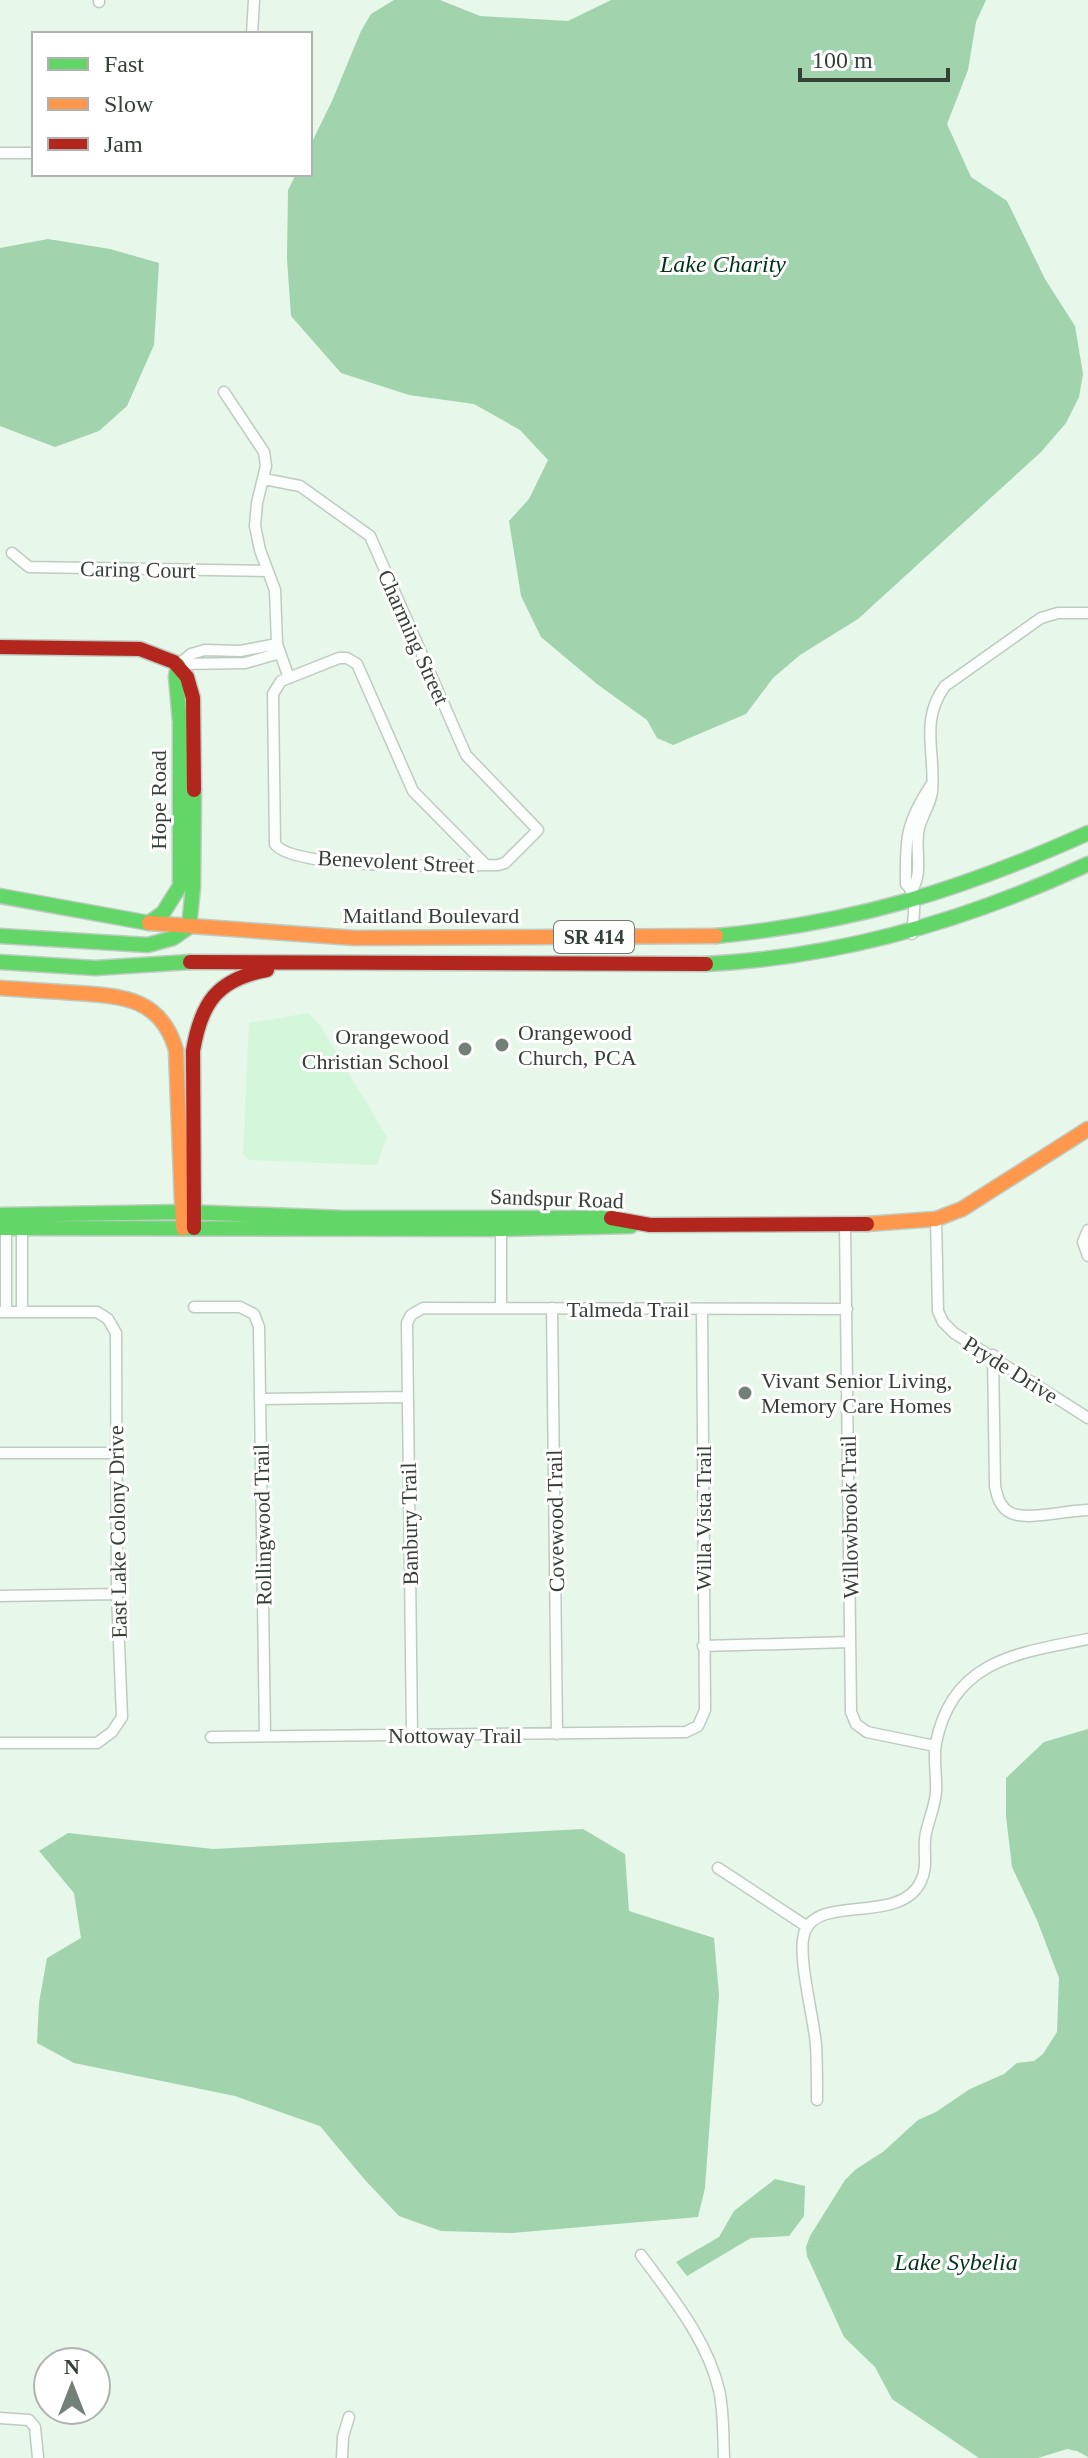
<svg xmlns="http://www.w3.org/2000/svg" width="1088" height="2458" viewBox="0 0 1088 2458" font-family="'Times New Roman',serif">
<style>
.green{fill:#d4f6db}
.water{fill:#a1d3ac}
.lines{fill:none;stroke-linecap:round;stroke-linejoin:round}
.street-casing{stroke:#becbc1;stroke-width:13}
.fast-casing{stroke:#becbc1;stroke-width:17}
.slow-casing{stroke:#becbc1;stroke-width:17}
.jam-casing{stroke:#becbc1;stroke-width:17}
.street{stroke:#fbfefc;stroke-width:10}
.fast{stroke:#63d668;stroke-width:14}
.slow{stroke:#ff974d;stroke-width:14}
.jam{stroke:#b3261e;stroke-width:14}
.poi-dot{fill:#738076;stroke:#fff;stroke-width:3}
.labels{text-anchor:middle;stroke-width:6;stroke-linejoin:round;paint-order:stroke}
.shield{fill:#fff;stroke:#727973;stroke-width:2}
.shield-label{font-size:20px;font-weight:bold;fill:#354037}
.street-label{font-size:22px;fill:#354037;stroke:#fff}
.poi-label{font-size:22px;fill:#354037;stroke:#fff;text-anchor:start}
.water-label{font-size:24px;font-style:italic;fill:#013415;stroke:#fff}
</style>
<rect width="100%" height="100%" fill="#e7f7ea"/>
<path class="green" d="M309,1013L321,1027L387,1137L377,1165L249,1160L243,1154L249,1023Z"/>
<path class="water" d="M394,0H440L480,16L568,21L611,0H986L976,22L968,70L947,124L971,177L1007,201L1045,279L1075,326L1083,374L1079,397L1066,423L1041,452L858,619L800,655L773,678L746,714L673,745L657,738L647,720L597,684L541,637L521,596L509,521L529,499L548,460L520,430L474,404L409,395L341,373L291,316L287,259L288,190L296,174H310V146L332,101L361,31L371,14Z
M48,239L110,249L159,263L154,345L127,406L99,431L55,447L0,426V248Z
M1088,1729V2457L1077,2451L1067,2449L1038,2458H979L892,2399L875,2367L844,2337L807,2256L806,2247L810,2236L845,2180L855,2170L884,2151L918,2120L936,2112L970,2089L1004,2074L1017,2063L1034,2061L1043,2054L1057,2032L1059,1978L1037,1920L1012,1867L1006,1816V1778L1044,1742Z
M583,1829L625,1854L629,1911L714,1938L719,1995L705,2188L698,2217L512,2233L441,2231L399,2216L365,2180L320,2126L235,2096L74,2063L37,2043L39,2003L47,1958L81,1938L74,1893L39,1851L68,1833L213,1849Z
M775,2179L805,2186L804,2216L789,2236L751,2238L687,2276L676,2262L719,2237L734,2211Z"/>
<g class="lines">
<g class="street-casing">
<path id="street" d="M99,0V2
M252,34L254,0
M0,153H34
M224,392L264,452L266,466L257,503L255,526L260,550L275,590L277,644L289,678
M264,479L300,486L370,536L466,755L538,830L505,863L498,865C461,865 294,871 275,844L273,694L281,681L339,658H347L357,664L413,791L486,865
M12,553L29,567L268,571
M181,664L245,663L280,653
M178,665L191,654L205,650L240,651L277,644
M912,890C924,871 914,848 919,828C922,815 930,806 932,792C936,753 919,721 945,686L1041,618L1058,613H1088
M912,934C913,916 919,896 906,884C905,839 906,823 931,785
M936,1219L938,1311L943,1322L954,1333L1088,1418
M18,1222L22,1229V1312
M845,1226L851,1712L856,1724L867,1732L935,1746
M501,1229V1308
M1088,1230L1083,1242L1088,1256
M194,1307H240L254,1314L259,1327L265,1736
M552,1308L557,1734
M0,1312H97L108,1319L116,1333L117,1594L122,1717L112,1732L97,1743H0
M6,1312V1229L9,1222
M993,1355L995,1486C997,1496 1000,1508 1011,1513C1027,1521 1068,1510 1088,1510
M261,1399L407,1397
M0,1453H116
M0,1596L117,1594
M703,1646L850,1642
M412,1735L407,1323L411,1315L423,1308L847,1309
M211,1737L686,1732L698,1726L705,1710L702,1309
M718,1868L806,1926
M817,2100C817,2082 817,2063 816,2045C814,2018 796,1953 805,1931C820,1894 901,1925 921,1881C929,1865 922,1849 926,1833C929,1819 935,1806 936,1792C937,1776 933,1759 936,1743C952,1660 1018,1653 1088,1639
M641,2255C671,2296 707,2339 719,2390C724,2412 723,2435 724,2458
M0,2418L29,2420L35,2427L38,2458
M342,2458L343,2437L349,2417"/>
</g>
<g class="fast-casing">
<path id="fast" d="M0,896L149,923
M149,923L163,913L180,886V722L176,677L178,665
M189,927L193,887L194,790
M0,936L148,945L173,938L189,927
M716,936C855,923 961,890 1088,833
M0,962L95,968L190,962
M706,964C841,957 966,921 1088,864
M0,1215L183,1212L345,1218H611
M0,1228L501,1229L631,1226"/>
</g>
<g class="slow-casing">
<path id="slow" d="M149,923L355,938L716,936
M0,988C25,990 51,991 76,993C123,996 161,998 176,1050L183,1228
M867,1224L936,1219L962,1209L1088,1129"/>
</g>
<g class="jam-casing">
<path id="jam" d="M0,647L140,649L174,662L187,677L193,698L194,790
M190,962L706,964
M611,1218L650,1225L867,1224
M194,1228L193,1051C201,1003 217,979 267,970"/>
</g>
<use href="#street" class="street"/>
<use href="#fast" class="fast"/>
<use href="#slow" class="slow"/>
<use href="#jam" class="jam"/>
</g>
<g class="poi-dot">
<circle cx="502" cy="1045" r="8"/>
<circle cx="465" cy="1049" r="8"/>
<circle cx="745" cy="1393" r="8"/>
</g>
<g class="labels">
<rect class="shield" x="554" y="921" width="80" height="32" rx="6"/>
<g class="shield-label">
<text x="594" y="944">SR 414</text>
</g>
<g class="street-label">
<text transform="translate(138 569) rotate(1)" y="8">Caring Court</text>
<text transform="translate(414 637) rotate(66)" y="8">Charming Street</text>
<text transform="translate(158 800) rotate(-90)" y="8">Hope Road</text>
<text transform="translate(396 861) rotate(3)" y="8">Benevolent Street</text>
<text x="431" y="923">Maitland Boulevard</text>
<text transform="translate(557 1198) rotate(2)" y="8">Sandspur Road</text>
<text x="628" y="1317">Talmeda Trail</text>
<text transform="translate(1011 1369) rotate(32)" y="8">Pryde Drive</text>
<text transform="translate(849 1517) rotate(-91)" y="8">Willowbrook Trail</text>
<text transform="translate(703 1518) rotate(-90)" y="8">Willa Vista Trail</text>
<text transform="translate(555 1521) rotate(-91)" y="8">Covewood Trail</text>
<text transform="translate(409 1524) rotate(-91)" y="8">Banbury Trail</text>
<text transform="translate(262 1525) rotate(-91)" y="8">Rollingwood Trail</text>
<text transform="translate(117 1532) rotate(-91)" y="8">East Lake Colony Drive</text>
<text x="455" y="1743">Nottoway Trail</text>
</g>
<g class="poi-label">
<text x="518" y="1040">Orangewood<tspan x="518" dy="25">Church, PCA</tspan></text>
<text x="449" y="1044" text-anchor="end">Orangewood<tspan x="449" dy="25">Christian School</tspan></text>
<text x="761" y="1388">Vivant Senior Living,<tspan x="761" dy="25">Memory Care Homes</tspan></text>
</g>
<g class="water-label">
<text x="723" y="272">Lake Charity</text>
<text x="956" y="2270">Lake Sybelia</text>
</g>
</g>
<rect x="32" y="32" width="280" height="144" fill="#ffffff" stroke="#aeb3af" stroke-width="2"/>
<rect x="48" y="58" width="40" height="12" fill="#63d668" stroke="#aeb3af" stroke-width="2"/>
<text x="104" y="72" font-size="24" fill="#354037">Fast</text>
<rect x="48" y="98" width="40" height="12" fill="#ff974d" stroke="#aeb3af" stroke-width="2"/>
<text x="104" y="112" font-size="24" fill="#354037">Slow</text>
<rect x="48" y="138" width="40" height="12" fill="#b3261e" stroke="#aeb3af" stroke-width="2"/>
<text x="104" y="152" font-size="24" fill="#354037">Jam</text>
<g transform="translate(72 2386)"><circle r="38" fill="#ffffff" stroke="#aeb3af" stroke-width="2"/>
<path d="M0-6L14 30L0 20L-14 30Z" fill="#738076"/>
<text y="-12" font-size="22" font-weight="bold" text-anchor="middle" fill="#354037">N</text>
</g>
<path d="M800 68v12h148v-12" fill="none" stroke="#354037" stroke-width="4"/>
<text x="812" y="68" font-size="24" fill="#354037" stroke="#ffffff" stroke-width="6" paint-order="stroke">100 m</text>
</svg>
